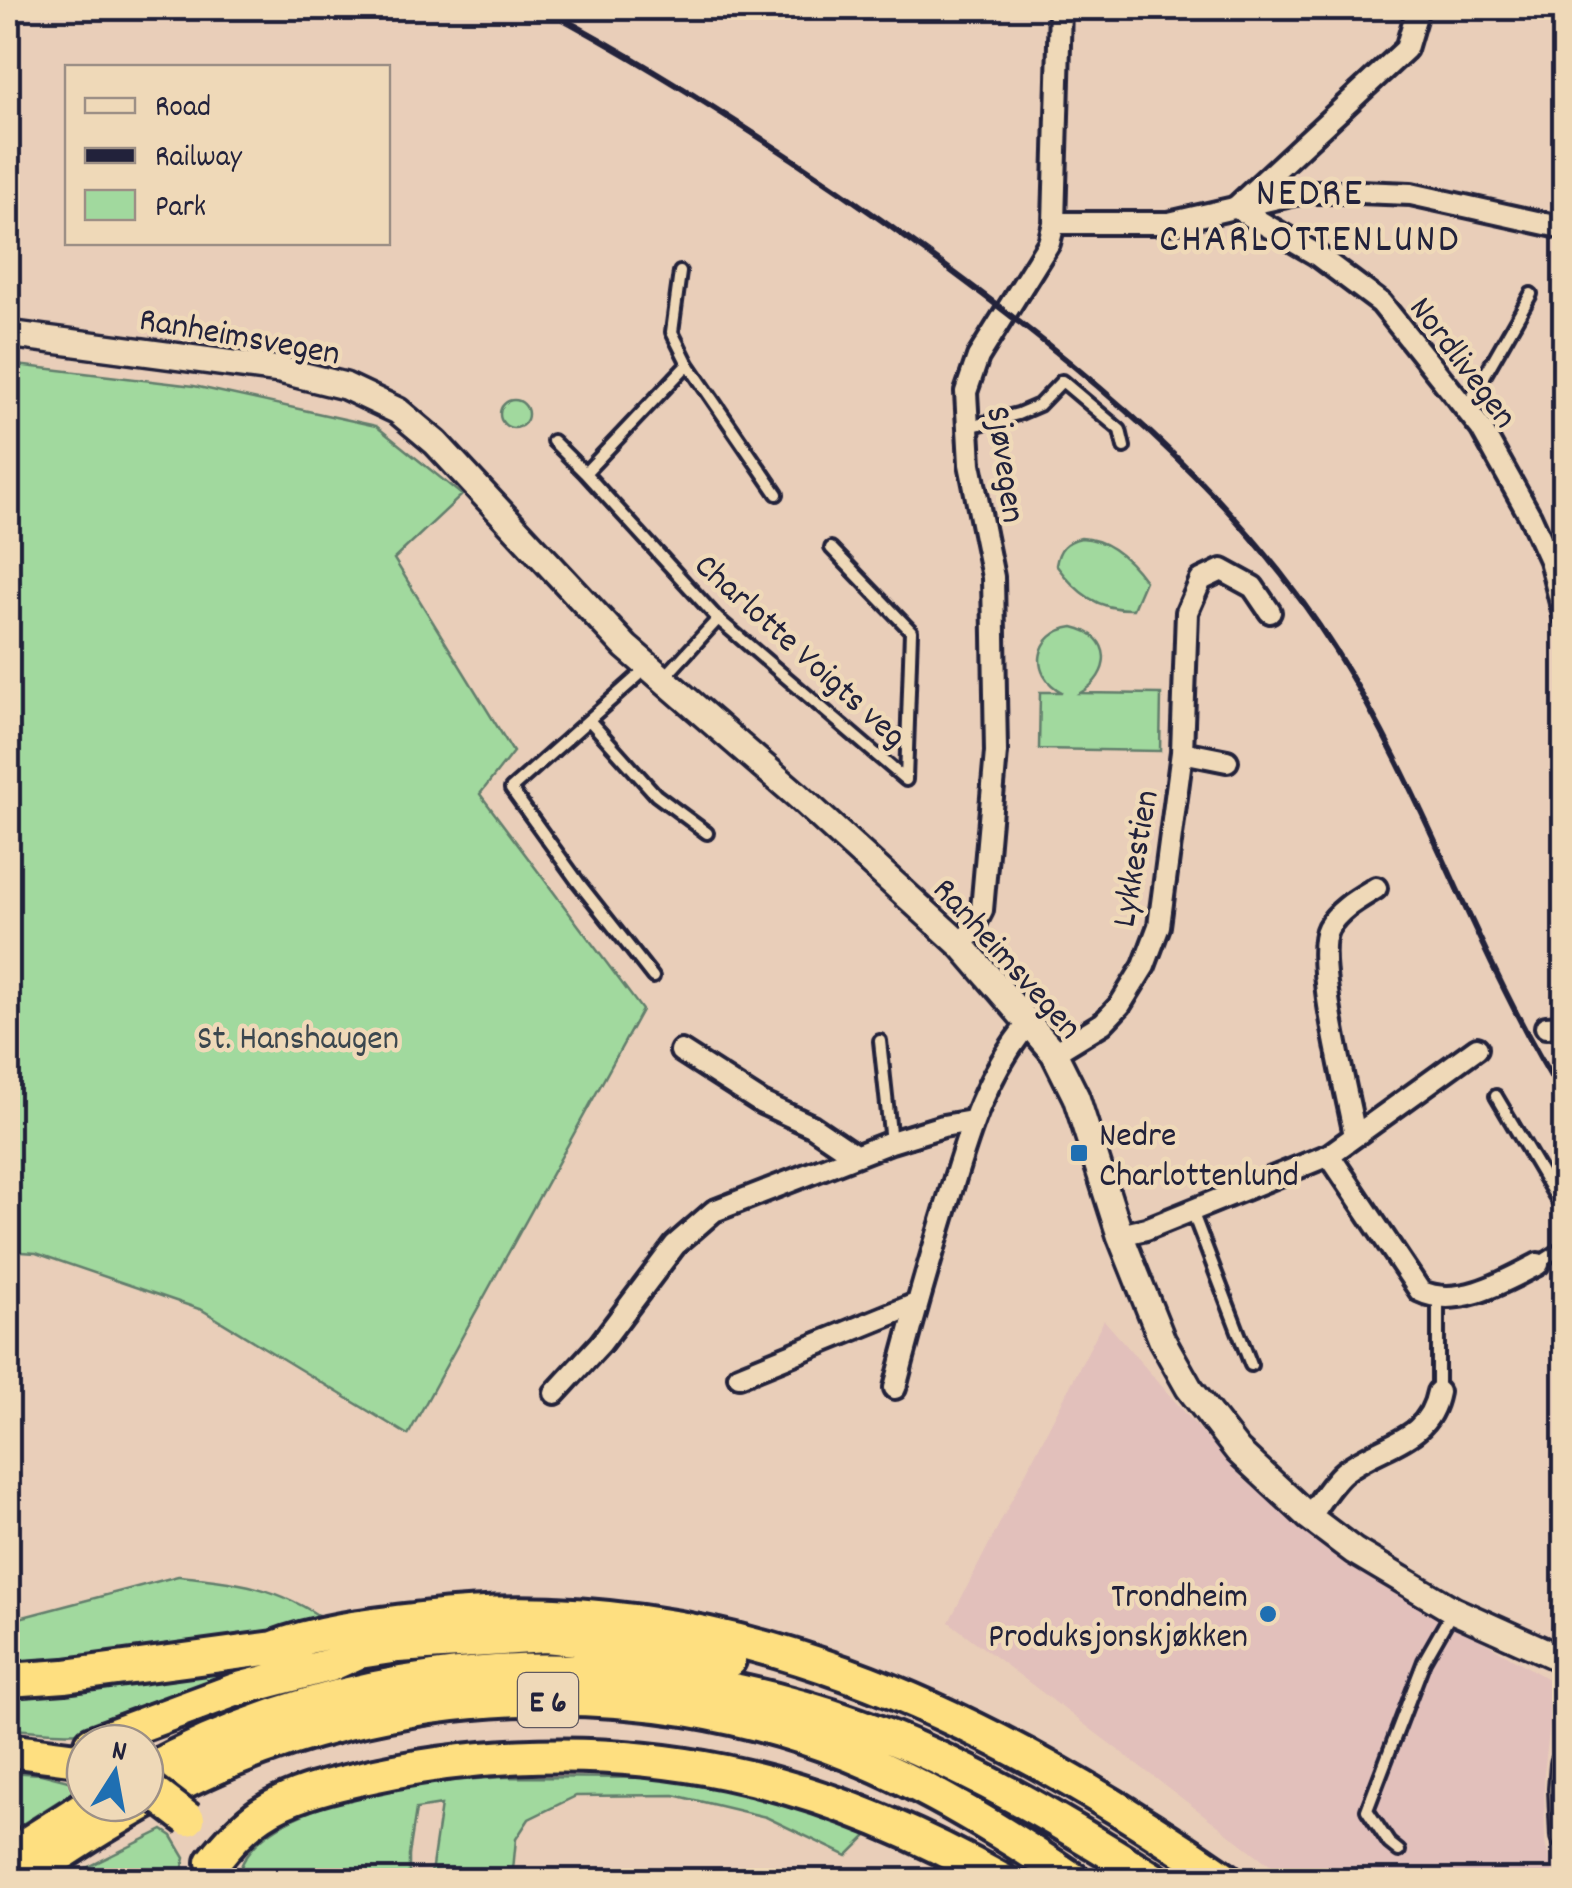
<svg xmlns="http://www.w3.org/2000/svg" width="1572" height="1888" viewBox="0 0 1572 1888" font-family="Dekko,sans-serif">
<style>
.built{fill:#e2c0bb}
.green{fill:#a1d99e;stroke:#627e6c;stroke-width:2.5}
.lines{fill:none;stroke-linecap:round;stroke-linejoin:round}
.service-casing{stroke:#22223b;stroke-width:18}
.minor-casing{stroke:#22223b;stroke-width:28}
.tertiary-casing{stroke:#22223b;stroke-width:32}
.trunk-casing{stroke:#22223b;stroke-width:40}
.service{stroke:#efd9b8;stroke-width:10}
.minor{stroke:#efd9b8;stroke-width:20}
.tertiary{stroke:#efd9b8;stroke-width:25}
.trunk{stroke:#fedf80;stroke-width:32}
.rail{stroke:#22223b;stroke-width:6}
.trunk-bridge-casing{stroke:#22223b;stroke-width:40;stroke-linecap:butt}
.trunk-bridge{stroke:#fedf80;stroke-width:32}
.poi-dot{fill:#1f6fb2;stroke:#efd9b8;stroke-width:4}
.labels{text-anchor:middle;stroke-width:9;stroke-linejoin:round;paint-order:stroke}
.shield{fill:#efd9b8;stroke:#605960;stroke-width:2.5}
.shield-label{font-size:32px;font-weight:bold;fill:#22223b}
.street-label{font-size:35px;fill:#22223b;stroke:#efd9b8}
.park-label{font-size:35px;fill:#3b474f;stroke:#efd9b8}
.poi-label{font-size:35px;fill:#22223b;stroke:#efd9b8;text-anchor:start}
.quarter-label{font-size:40px;letter-spacing:2.5px;fill:#22223b;stroke:#efd9b8}
</style>
<rect width="100%" height="100%" fill="#e9ceb9"/>
<filter id="ink" filterUnits="userSpaceOnUse"><feTurbulence type="fractalNoise" baseFrequency=".01" numOctaves="2"/><feDisplacementMap in="SourceGraphic" scale="20" xChannelSelector="R" yChannelSelector="G"/><feConvolveMatrix kernelMatrix="1 2 1 2 8 2 1 2 1" color-interpolation-filters="sRGB"/></filter>
<g filter="url(#ink)">
<path class="built" d="M1104,1320L1242,1478L1344,1561L1555,1683L1544,1773L1545,1844L1555,1880H1290L949,1622Z"/>
<path class="green" d="M8,364L194,386L376,426L462,495L394,559L513,752L480,794L642,1010L408,1435L202,1310L36,1253L8,1251Z
M500 414a14 14 0 1 1 28 0a14 14 0 1 1-28 0Z
M1081,538C1109,539 1130,560 1145,581L1133,609C1097,610 1077,593 1056,565C1059,548 1065,542 1081,538Z
M1073,627C1114,636 1112,675 1080,693L1161,694L1160,751L1039,749L1040,692H1062C1028,675 1035,632 1073,627Z
M178,1576C237,1582 278,1586 328,1622L118,1654L8,1662V1621Z
M274,1663L97,1731C68,1735 37,1730 8,1729V1693Z
M8,1772L41,1774L84,1785L8,1833Z
M505,1777L667,1778L747,1791L871,1832L847,1856L766,1817L674,1795L576,1796L529,1819L516,1839L512,1880H430L441,1805L416,1809L409,1855V1880H237C251,1796 436,1781 505,1777Z
M163,1830L172,1836L185,1858L180,1880H62Z"/>
<g class="lines">
<g class="service-casing">
<path id="service" d="M680,272L672,332L688,364
M1466,408L1531,294
M969,427L1018,414L1039,405L1062,381L1120,430L1124,447
M553,441L585,473
M777,494L688,364L585,473L718,619L906,780L911,631L831,548
M647,668L511,789L578,882L653,977
M663,679L718,619
M589,720L656,795L707,833
M880,1041L891,1142
M1496,1096L1564,1211
M1192,1211L1251,1365
M1539,1263L1564,1247
M1438,1392V1300
M1399,1851L1389,1843L1367,1810L1424,1661L1452,1612"/>
</g>
<g class="minor-casing">
<path id="minor" d="M1237,206L1406,49L1416,15L1413,8
M1235,207L1317,255L1381,303L1481,428L1530,516L1550,560L1564,615
M1054,223H1169L1304,192H1359L1411,194L1564,228
M1182,752L1227,761
M963,947L982,910L996,752L993,577L970,464L966,392L978,357L1049,243L1054,223L1060,8
M1546,1027L1564,1026
M681,1051L762,1103L812,1126L855,1155
M1054,1053L1103,1023L1120,1005L1144,966L1159,926L1182,752L1187,612L1201,580L1222,570L1253,587L1270,612
M1355,1136C1348,1096 1312,958 1328,928C1339,909 1358,899 1376,888
M1329,1155L1420,1291C1457,1309 1504,1282 1538,1264
M1120,1235L1146,1229L1329,1155L1477,1048
M739,1376L916,1304
M895,1388C910,1329 927,1270 945,1211C966,1142 981,1081 1028,1024
M555,1393L601,1343L675,1245L714,1211L891,1142L943,1126L972,1121
M1309,1517C1320,1502 1330,1484 1344,1472C1380,1443 1428,1444 1438,1392"/>
</g>
<g class="tertiary-casing">
<path id="tertiary" d="M8,334L280,370L345,386L398,411L436,443L626,647L798,796L963,947L1054,1053L1076,1097L1120,1235L1162,1340L1189,1388L1238,1451L1309,1517L1354,1551L1453,1610L1564,1660
M1564,1764L1562,1789L1564,1836"/>
</g>
<g class="trunk-casing">
<path id="trunk" d="M274,1648C321,1630 372,1625 422,1619C720,1584 988,1714 1227,1880
M8,1680L65,1676L274,1648L295,1649
M92,1743L235,1690L330,1665L359,1652L398,1646L545,1636L651,1646L729,1660
M8,1750L85,1760
M145,1772C368,1652 620,1641 858,1725C962,1762 1061,1821 1154,1880
M8,1856L91,1803
M213,1862C227,1844 242,1827 261,1814C288,1796 323,1787 354,1780C474,1751 604,1747 725,1772C821,1792 916,1832 1001,1880
M22,1880C74,1845 127,1810 183,1783C385,1682 641,1670 851,1755C930,1787 1004,1833 1074,1880"/>
</g>
<use href="#service" class="service"/>
<use href="#minor" class="minor"/>
<use href="#tertiary" class="tertiary"/>
<use href="#trunk" class="trunk"/>
<path class="rail" d="M543,8C677,80 803,163 926,252C1081,366 1233,487 1337,653C1426,795 1476,956 1564,1098"/>
<g class="trunk-bridge-casing">
<path id="trunk-bridge" d="M145,1786L188,1819"/>
</g>
<use href="#trunk-bridge" class="trunk-bridge"/>
</g>
</g>
<g class="poi-dot">
<rect x="1069" y="1143" width="20" height="20" rx="5"/>
<circle cx="1268" cy="1614" r="10"/>
</g>
<g class="labels">
<rect class="shield" x="518" y="1673" width="60" height="54" rx="8"/>
<g class="shield-label">
<text x="548" y="1711">E 6</text>
</g>
<g class="street-label">
<text transform="translate(240 334) rotate(10)" y="12">Ranheimsvegen</text>
<text transform="translate(1465 361) rotate(53)" y="12">Nordlivegen</text>
<text transform="translate(1008 464) rotate(82)" y="12">Sjøvegen</text>
<text transform="translate(802 649) rotate(42)" y="12">Charlotte Voigts veg</text>
<text transform="translate(1133 858) rotate(-80)" y="12">Lykkestien</text>
<text transform="translate(1009 957) rotate(48)" y="12">Ranheimsvegen</text>
</g>
<g class="park-label">
<text x="298" y="1048">St. Hanshaugen</text>
</g>
<g class="poi-label">
<text x="1099" y="1145">Nedre<tspan x="1099" dy="40">Charlottenlund</tspan></text>
<text x="1248" y="1606" text-anchor="end">Trondheim<tspan x="1248" dy="40">Produksjonskjøkken</tspan></text>
</g>
<g class="quarter-label">
<text x="1310" y="204">NEDRE<tspan x="1310" dy="46">CHARLOTTENLUND</tspan></text>
</g>
</g>
<rect width="1572" height="1888" fill="none" stroke="#efd9b8" stroke-width="40"/>
<rect x="20" y="20" width="1532" height="1848" fill="none" stroke="#22223b" stroke-width="4" filter="url(#ink)"/>
<rect x="65" y="65" width="325" height="180" fill="#efd9b8" stroke="#9d9086" stroke-width="2.5"/>
<rect x="85" y="98" width="50" height="15" fill="#efd9b8" stroke="#9d9086" stroke-width="2.5"/>
<text x="155" y="115" font-size="30" fill="#22223b">Road</text>
<rect x="85" y="148" width="50" height="15" fill="#22223b" stroke="#9d9086" stroke-width="2.5"/>
<text x="155" y="165" font-size="30" fill="#22223b">Railway</text>
<rect x="85" y="190" width="50" height="30" fill="#a1d99e" stroke="#9d9086" stroke-width="2.5"/>
<text x="155" y="215" font-size="30" fill="#22223b">Park</text>
<g transform="translate(115 1773) rotate(11)"><circle r="48" fill="#efd9b8" stroke="#9d9086" stroke-width="2.5"/>
<path d="M0-8L18 38L0 25L-18 38Z" fill="#1f6fb2"/>
<text y="-15" font-size="28" font-weight="bold" text-anchor="middle" fill="#22223b">N</text>
</g>
</svg>
